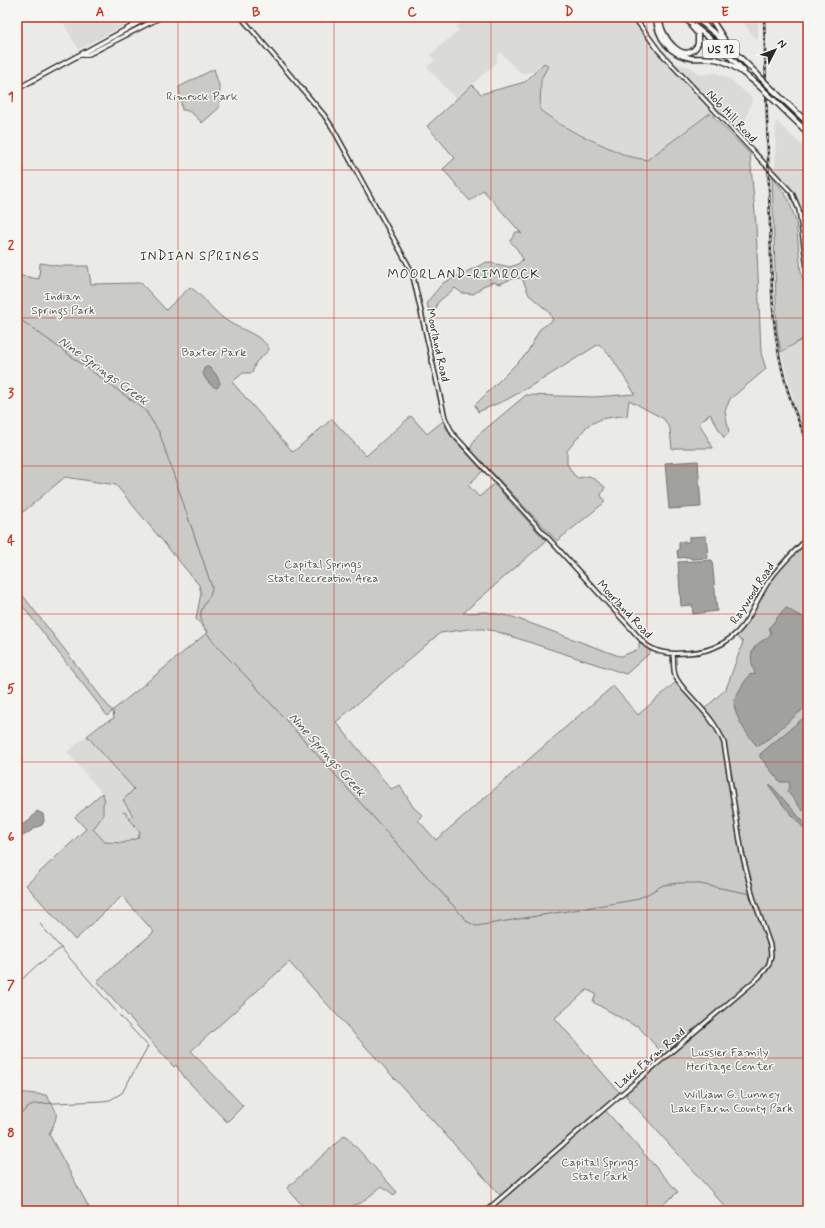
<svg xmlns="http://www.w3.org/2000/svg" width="825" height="1228" viewBox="0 0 825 1228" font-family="Mynerve,sans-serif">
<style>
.built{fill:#dadad6}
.green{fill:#cacac7;stroke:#7a7a79}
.water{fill:#a1a19e;stroke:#727270}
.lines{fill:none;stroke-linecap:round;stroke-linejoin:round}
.stream{stroke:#727270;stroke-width:1}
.tertiary-casing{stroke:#2b2b2b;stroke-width:6}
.secondary-casing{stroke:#2b2b2b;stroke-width:6}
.motorway-casing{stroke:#2b2b2b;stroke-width:7}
.tertiary{stroke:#f6f6f2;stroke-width:3}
.secondary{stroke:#f6f6f2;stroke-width:3.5}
.motorway{stroke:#f6f6f2;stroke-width:4}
.rail-casing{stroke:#2b2b2b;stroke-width:2.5}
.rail{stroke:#f6f6f2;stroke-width:1;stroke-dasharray:3;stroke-linecap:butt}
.motorway-bridge-casing{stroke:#2b2b2b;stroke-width:7;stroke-linecap:butt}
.motorway-bridge{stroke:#f6f6f2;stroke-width:4}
.grid{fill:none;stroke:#c8321e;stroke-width:1;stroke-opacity:0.55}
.labels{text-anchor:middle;stroke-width:3;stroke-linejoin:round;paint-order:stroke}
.shield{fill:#f6f6f2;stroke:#686867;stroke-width:1}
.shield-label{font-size:11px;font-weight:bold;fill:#2b2b2b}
.park-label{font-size:12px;fill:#535352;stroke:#f6f6f2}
.street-label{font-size:12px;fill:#2b2b2b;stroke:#f6f6f2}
.neighbourhood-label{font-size:13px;letter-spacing:1px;fill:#2b2b2b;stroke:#f6f6f2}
.water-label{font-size:13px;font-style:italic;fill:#545453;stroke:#f6f6f2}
.neatline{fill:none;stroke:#c8321e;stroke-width:1.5}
.grid-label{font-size:13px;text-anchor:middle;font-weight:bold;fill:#c8321e}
</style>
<rect width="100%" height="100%" fill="#eaeae6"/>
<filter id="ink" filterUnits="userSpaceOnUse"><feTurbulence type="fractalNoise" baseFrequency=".025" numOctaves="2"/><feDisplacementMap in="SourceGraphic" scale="8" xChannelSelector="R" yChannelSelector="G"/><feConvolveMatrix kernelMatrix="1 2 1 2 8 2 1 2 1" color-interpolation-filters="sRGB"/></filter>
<g filter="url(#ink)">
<path class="built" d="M64,17H140L79,49L74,42L63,22Z
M467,17H634L669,62L690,67L700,75L717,73L731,80L753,99L739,136L714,110L647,160L627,156L558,123L540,110L541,79L548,66L544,63L534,72L523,73L517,70L500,52L497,56V62L456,99L427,67L435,60L430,55L459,30L456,27Z
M740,17H758V40L751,33Z
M776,121L808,151V275L801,217L795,199L775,175Z
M808,336V435L797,413L781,352Z
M87,736L181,843L135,884L75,817L102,793L67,752Z"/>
<path class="green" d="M544,63L548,66L541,79L540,110L558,123L576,133L627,156L647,160L710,113L750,154L756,225L761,353L766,369L730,399L725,411L729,432L724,438L710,414L699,423L713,448H676L672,449L670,429L664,419L629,400L627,417L620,416L601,419L587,426L567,451V464L574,475L578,478L590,476L605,487L601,495L605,502L557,541L470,449L477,436L526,395L594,397L635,394L612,358L599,344L543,379L508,399L478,412L475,405L527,353L540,329L553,320L549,312L529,295L522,278L511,279L500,284L493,282L483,286L474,294L462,293L455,288L437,303L436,309L429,312L427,302L443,283L487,262L510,267L518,264L523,259L517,249L510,241L516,232H519L522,234L483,190L470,201L443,169L455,158L427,126L472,85L481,94L525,82Z
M214,69L220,89L219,108L202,123C195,116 191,110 182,110L179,87Z
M772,177L780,187L789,200L796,222L801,272L808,304V336L781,352L777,331Z
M40,263L60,266H88L91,284L138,283L140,282L166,310L190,287C205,297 215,315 232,324C241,329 267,338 269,350L256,362L252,373H243L232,382L293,452L332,419L366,456L411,416L427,434L443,421L450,435L483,471L468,485L479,497L494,484L546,541L463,613L486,612L513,617L619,656H622L639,649V642L651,652L626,674L495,631L483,629H469L440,633L336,722L391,789L400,785L413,807L422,815L418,820L436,840L613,686L638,715L676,682L702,711L726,689L743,642L736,636C752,621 757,601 769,584C780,568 794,554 808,540V1211H729L626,1096L628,1090L743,994L768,970L772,959V947L757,906L754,894L749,893C754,910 773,945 769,961C767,967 762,971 758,976L664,1055L637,1025L635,1026L593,1002L596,994L587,990L555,1018L620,1093L501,1196L289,962L191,1051L243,1106L227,1122L185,1078L176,1065L174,1067L97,981L154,932L122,896L75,940L26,885L86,829L75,817L102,793L105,800L103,804V816L93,829L105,842L123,843L138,838L140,832L129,819L133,816L123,800L134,789L87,736L101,725L114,718L113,711L107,716L103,710L17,599V588L112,711L208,632L196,619L201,593L199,585L116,485L65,477L17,517V275L39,279Z
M17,1092L46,1095C59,1114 59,1114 49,1134L91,1211H17Z
M605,1110L678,1192L655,1211H488Z
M345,1135L397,1192L394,1195L382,1186L361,1203L353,1205L345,1211H307L287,1188Z"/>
<path class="water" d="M205,367H208C214,370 219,378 220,384L217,388C210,386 203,378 203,371Z
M698,461L701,507L669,509L665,463Z
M706,536L708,558L691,559L689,557L678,558L677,551L679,550V542H689V537Z
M712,560L717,611L693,614L692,605L681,606L678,562Z
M787,608C794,614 802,615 808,621V705L768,739L757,746C749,737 730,712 735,699C738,691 744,683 749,675L755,674C751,661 747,650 762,641C766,638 769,637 771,633L769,628L784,609Z
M808,714V807L803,811L787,791L790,786L789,782H780L760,757V754Z
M770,784L808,827V833L784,806L770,787Z
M37,811L43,814L44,821L42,825C32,828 27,836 17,838V827L29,821Z"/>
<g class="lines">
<path class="stream" d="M17,317L145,410L159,432L212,587C211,599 203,603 201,612C197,632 233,662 246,676L468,922L476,926L634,900L646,895L663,885L679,883H695L751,894
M123,812L126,813L127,817
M40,924L116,1011
M17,984L36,966L61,948
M17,1116L33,1104L102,1101L110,1100L122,1093L148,1046L119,1015
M807,1142L808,1141"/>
<g class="tertiary-casing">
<path id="tertiary" d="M241,17L324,115L332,127L412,272L445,418L453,434L646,645C659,654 671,654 687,653C712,652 735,641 748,618C756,605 761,591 771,578C782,563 795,551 808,538
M634,17L659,51L792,193L799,210L808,275
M486,1211L605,1108L758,978L765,970L769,964L771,955L770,945L753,897L742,853L724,743C717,725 705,712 692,698C686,691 678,684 675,675C673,669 674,661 673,654"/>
</g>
<g class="secondary-casing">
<path id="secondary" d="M81,55H87L161,17
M17,89L149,17"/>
</g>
<g class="motorway-casing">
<path id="motorway" d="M656,17C657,38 670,55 691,58C701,59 712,57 722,61C735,65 745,75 756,83
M660,17C659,37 686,68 698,44V34L692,27
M683,17L718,45L744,71
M695,17L718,36L755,72
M710,17L724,39
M774,91L808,123
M775,101L808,133"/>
</g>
<use href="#tertiary" class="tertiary"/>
<use href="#secondary" class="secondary"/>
<use href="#motorway" class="motorway"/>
<g class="rail-casing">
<path id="rail" d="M764,17L772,292C774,345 784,394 808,442"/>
</g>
<use href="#rail" class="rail"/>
<g class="motorway-bridge-casing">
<path id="motorway-bridge" d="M755,72L774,91
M756,83L775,101"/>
</g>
<use href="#motorway-bridge" class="motorway-bridge"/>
</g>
</g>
<path class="grid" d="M178,17V1211M334,17V1211M491,17V1211M647,17V1211M17,170H808M17,318H808M17,466H808M17,614H808M17,762H808M17,910H808M17,1058H808"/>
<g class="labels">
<rect class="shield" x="703" y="40" width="36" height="18" rx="3"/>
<g class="shield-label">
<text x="721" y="53">US 12</text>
</g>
<g class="park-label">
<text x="202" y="100">Rimrock Park</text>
<text x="63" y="300">Indian<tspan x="63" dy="14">Springs Park</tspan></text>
<text x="214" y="356">Baxter Park</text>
<text x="323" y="568">Capital Springs<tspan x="323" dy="14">State Recreation Area</tspan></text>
<text x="730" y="1056">Lussier Family<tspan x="730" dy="14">Heritage Center</tspan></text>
<text x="732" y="1098">William G. Lunney<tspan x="732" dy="14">Lake Farm County Park</tspan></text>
<text x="600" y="1166">Capital Springs<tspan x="600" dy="14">State Park</tspan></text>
</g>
<g class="street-label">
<text transform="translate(732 116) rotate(47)" y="4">Nob Hill Road</text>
<text transform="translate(438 345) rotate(78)" y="4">Moorland Road</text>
<text transform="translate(752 593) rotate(-57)" y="4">Raywood Road</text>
<text transform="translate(625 609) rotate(47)" y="4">Moorland Road</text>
<text transform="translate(650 1058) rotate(-40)" y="4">Lake Farm Road</text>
</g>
<g class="neighbourhood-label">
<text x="200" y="260">INDIAN SPRINGS</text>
<text x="464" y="278">MOORLAND-RIMROCK</text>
</g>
<g class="water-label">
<text transform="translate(104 370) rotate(36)" y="5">Nine Springs Creek</text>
<text transform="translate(328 754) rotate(48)" y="5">Nine Springs Creek</text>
</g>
</g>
<rect width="825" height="1228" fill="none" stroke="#f6f6f2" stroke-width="44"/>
<g transform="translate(775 50) rotate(48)" stroke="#f6f6f2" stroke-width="3" paint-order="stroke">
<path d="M0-3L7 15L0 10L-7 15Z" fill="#2b2b2b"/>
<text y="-6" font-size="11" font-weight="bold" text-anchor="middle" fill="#2b2b2b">N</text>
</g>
<rect x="22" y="22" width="781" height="1184" class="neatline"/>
<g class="grid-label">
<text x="100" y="16">A</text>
<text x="256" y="16">B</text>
<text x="412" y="16">C</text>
<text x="569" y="16">D</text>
<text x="725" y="16">E</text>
<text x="11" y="101">1</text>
<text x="11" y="249">2</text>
<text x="11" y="397">3</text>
<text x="11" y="545">4</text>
<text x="11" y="693">5</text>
<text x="11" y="841">6</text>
<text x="11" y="989">7</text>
<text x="11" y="1137">8</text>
</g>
</svg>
